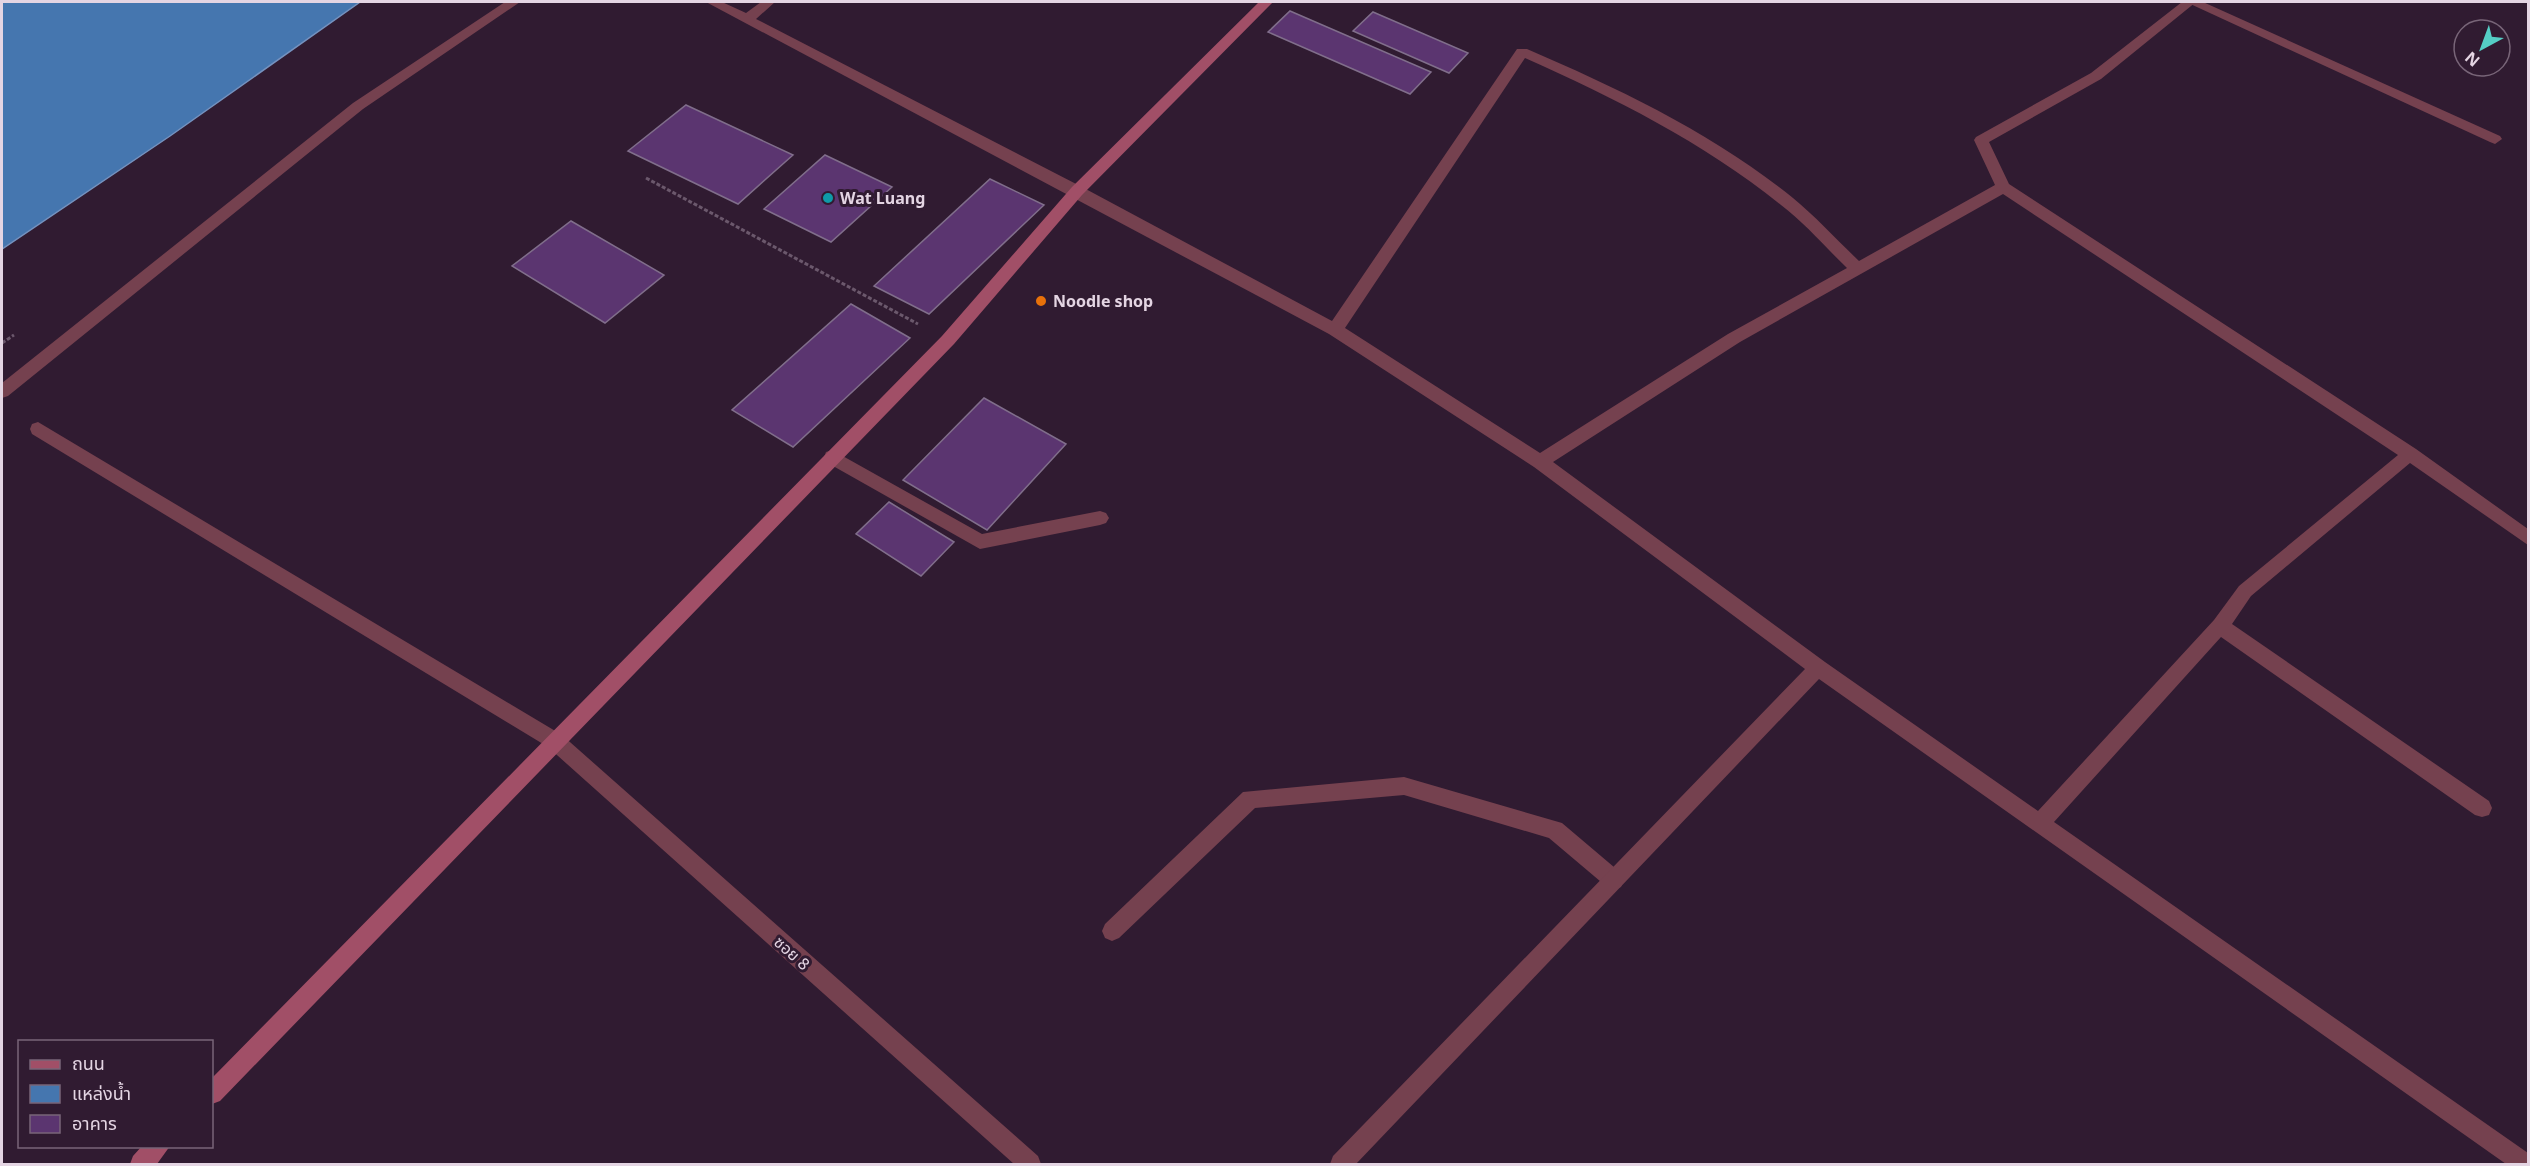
<svg xmlns="http://www.w3.org/2000/svg" width="2530" height="1166" viewBox="0 0 2530 1166" font-family="'Noto Sans','Noto Sans Thai',sans-serif">
<style>
.water{fill:#4576af;stroke:#7592bf;stroke-width:1.5}
.building{fill:#5b3570;stroke:#806e8b;stroke-width:1.5}
.lines{fill:none;stroke-linecap:round;stroke-linejoin:round}
.path{stroke:#6b586c;stroke-width:3;stroke-dasharray:4 2;stroke-linecap:butt}
.lane{fill:#75414f;fill-rule:evenodd}
.street{fill:#75414f;fill-rule:evenodd}
.secondary{fill:#a14f67;fill-rule:evenodd}
.culture-dot{fill:#0f9aa8;stroke:#301b31;stroke-width:2}
.food-dot{fill:#e8710a;stroke:#301b31;stroke-width:2}
.labels{text-anchor:middle;stroke-width:6;stroke-linejoin:round;paint-order:stroke}
.poi-label{font-size:16px;font-weight:bold;fill:#e4d5e3;stroke:#301b31;text-anchor:start}
.street-label{font-size:16px;fill:#e4d5e3;stroke:#301b31}
</style>
<rect width="100%" height="100%" fill="#301b31"/>
<path class="water" d="M2,2H360L170,136L2,249Z"/>
<path class="building" d="M1290,11L1431,72L1410,94L1268,32Z
M1373,12L1468,53L1449,73L1353,31Z
M686,105L793,155L738,204L628,151Z
M825,155L892,187L831,242L764,209Z
M990,179L1044,205L929,314L874,286Z
M571,221L664,275L605,323L512,266Z
M851,304L910,338L793,447L732,410Z
M984,398L1066,444L987,530L903,480Z
M889,502L954,542L921,576L856,534Z"/>
<g class="lines">
<path class="path" d="M646,178L918,324
M2,343L14,335"/>
<path class="lane" d="M2186,2H2203L2500,136L2502,139L2495,144L2490,142Z
M1404,777L1562,823L1621,873L1624,880L1621,887L1614,890L1607,887L1549,838L1404,795L1255,808L1119,938L1112,941L1105,938L1102,931L1105,924L1243,792Z"/>
<path class="street" d="M505,2H520L363,109L8,396L2,398V383L353,103Z
M706,2H722L746,13L761,2H775L756,19L1082,187L1332,321L1517,49H1527C1620,89 1714,134 1793,198C1816,217 1837,240 1859,261L1995,185L1974,140L1976,137L2091,73L2182,2H2196L2101,79L1989,142L2009,184L2416,449L2528,529V545L2410,463L2251,596L2232,624L2489,801L2492,808L2489,815L2482,817L2475,815L2221,637L2054,822L2528,1153V1164H2506L1819,679L1356,1164H1330L1333,1156L1805,669L1534,467L1329,334ZM1525,58C1615,98 1704,143 1781,205C1805,223 1825,247 1847,268L1728,334L1540,453L1345,328ZM2003,194L2398,455L2239,586L2214,620L2038,811L1825,662L1553,462L1740,342Z
M38,422L562,735L1038,1156L1041,1164H1014L548,747L32,434L30,429L32,424Z
M832,450L982,534L1100,511L1106,513L1109,518L1106,523L1100,525L980,549L826,462L824,457L826,452Z"/>
<path class="secondary" d="M1259,2H1273L1082,195L954,344L220,1101L212,1104V1078L942,336L1072,187Z
M142,1146H170L157,1164H130L133,1156Z"/>
</g>
<circle class="culture-dot" cx="828" cy="198" r="6"/>
<circle class="food-dot" cx="1041" cy="301" r="6"/>
<g class="labels">
<g class="poi-label">
<text x="840" y="204">Wat Luang</text>
<text x="1053" y="307">Noodle shop</text>
</g>
<g class="street-label">
<text transform="translate(792 953) rotate(42)" y="6">ซอย 8</text>
</g>
</g>
<rect width="2530" height="1166" fill="none" stroke="#e4d5e3" stroke-width="6"/>
<rect x="18" y="1040" width="195" height="108" fill="#301b31" stroke="#786578" stroke-width="1.5"/>
<rect x="30" y="1060" width="30" height="9" fill="#a14f67" stroke="#786578" stroke-width="1.5"/>
<text x="72" y="1070" font-size="18" fill="#e4d5e3">ถนน</text>
<rect x="30" y="1085" width="30" height="18" fill="#4576af" stroke="#786578" stroke-width="1.5"/>
<text x="72" y="1100" font-size="18" fill="#e4d5e3">แหล่งน้ำ</text>
<rect x="30" y="1115" width="30" height="18" fill="#5b3570" stroke="#786578" stroke-width="1.5"/>
<text x="72" y="1130" font-size="18" fill="#e4d5e3">อาคาร</text>
<g transform="translate(2482 48) rotate(221)"><circle r="28" fill="#301b31" stroke="#786578" stroke-width="1.5"/>
<path d="M0-4.5L10 22L0 15L-10 22Z" fill="#55cec5"/>
<text y="-9" font-size="16" font-weight="bold" text-anchor="middle" fill="#e4d5e3">N</text>
</g>
</svg>
